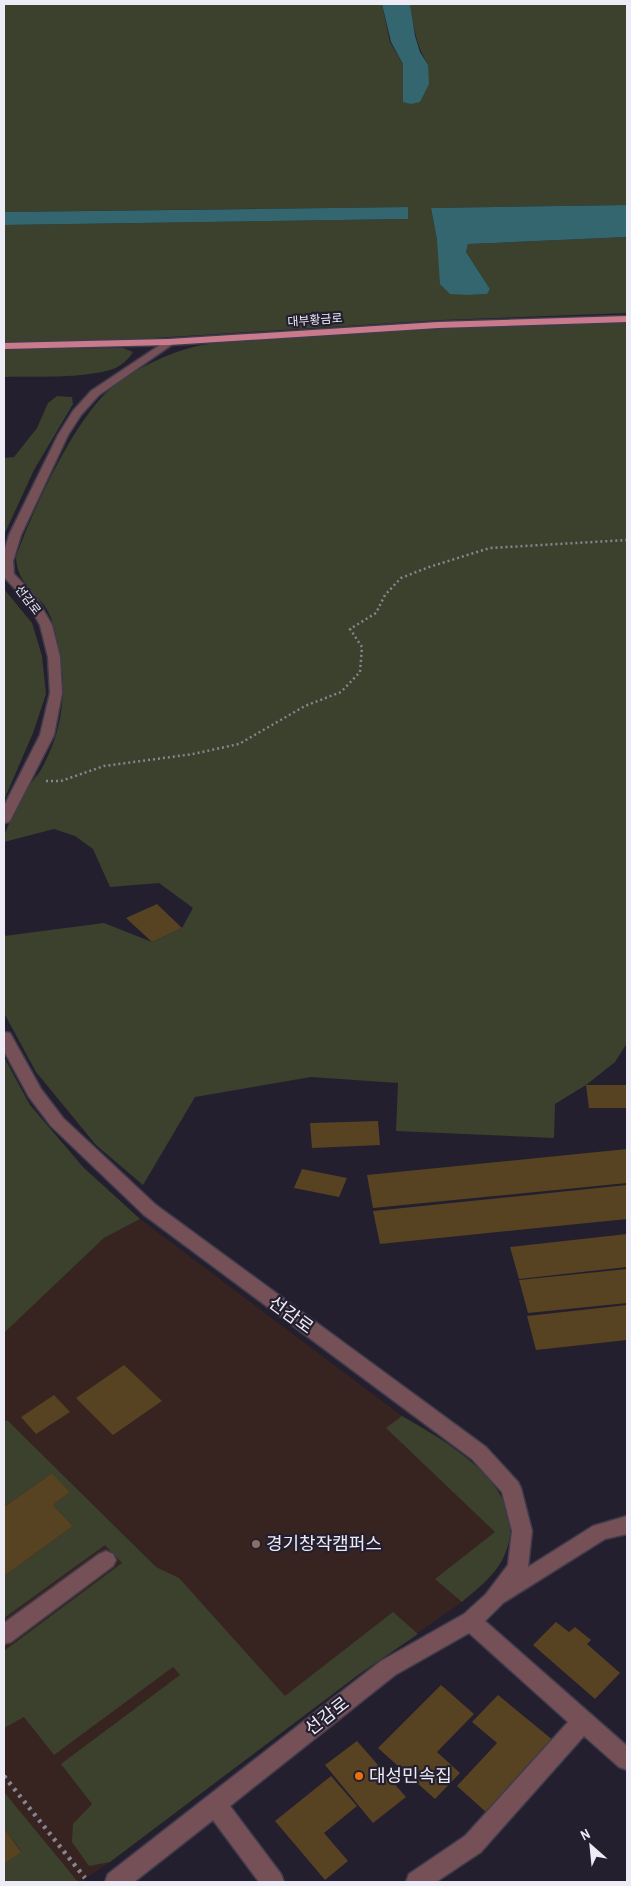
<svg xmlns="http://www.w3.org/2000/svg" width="631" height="1886" viewBox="0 0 631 1886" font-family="'Archivo Narrow','Noto Sans KR',sans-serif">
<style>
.education{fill:#372421}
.green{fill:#3b412c}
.water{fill:#33666e}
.building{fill:#574222}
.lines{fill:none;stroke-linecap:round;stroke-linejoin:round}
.minor-casing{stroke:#3f3c4b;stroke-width:3}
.major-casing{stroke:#3f3c4b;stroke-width:3}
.path-far1{stroke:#888592;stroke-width:2.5;stroke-dasharray:2 3;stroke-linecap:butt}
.path{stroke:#888592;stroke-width:4.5;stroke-dasharray:3 5;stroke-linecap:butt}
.minor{fill:#765057;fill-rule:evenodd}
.major{fill:#c97b8b;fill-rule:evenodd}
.education-dot{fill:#8d6e63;stroke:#231f2f;stroke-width:2}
.food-dot{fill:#e8710a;stroke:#231f2f;stroke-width:2}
.labels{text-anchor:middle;stroke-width:4.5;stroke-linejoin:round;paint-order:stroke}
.far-street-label{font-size:12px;fill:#edebf6;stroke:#231f2f}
.near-street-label{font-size:18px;fill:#edebf6;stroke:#231f2f}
.near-poi-label{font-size:18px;fill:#edebf6;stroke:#231f2f;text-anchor:start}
</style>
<rect width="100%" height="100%" fill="#231f2f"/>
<path class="education" d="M140,1219L402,1416L448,1443L510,1533L505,1555L487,1581L462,1602L358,1675L110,1862L80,1882H4V1507L52,1473L7,1421L4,1422V1333L104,1238Z"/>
<path class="green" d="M4,4H382L390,42L403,64V102L428,65C416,45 413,26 410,4H627V205L431,208L437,240L469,295L486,294L490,289L466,252L468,244L627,237V313L441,320L122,340L4,343V225L408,219L407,207L4,212Z
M627,322V1043L615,1062L586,1085L555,1104L554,1138L396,1131L398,1083L311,1077L195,1097L143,1185L96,1145L36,1072L4,1013V936L104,923L152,942L182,928L193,908L159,883L110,887L93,849L75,836L54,829L4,842V835C10,822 16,807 23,794C29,784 38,776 43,766C69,718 67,669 51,618C42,593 17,588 16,557C32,511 77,413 115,385C139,367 168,353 197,346C237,338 281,339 321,336C423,329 525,325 627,322Z
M123,348L133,352C129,359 121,366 113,369C82,379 36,376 4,377V349Z
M57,396L72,397L73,404L34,470L4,535V458L14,457L37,428L48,403Z
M4,589L32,623L42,656L46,694L33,733L4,800Z
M4,1057L30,1105L83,1167L140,1219L104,1238L4,1333Z
M402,1416C448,1443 532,1488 505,1554C497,1574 478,1588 462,1602L435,1579L495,1532L386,1428Z
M7,1420L156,1567L179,1578L285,1696L393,1612L418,1634L358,1675L110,1862L89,1866L72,1842L73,1824L92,1804L61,1764L180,1675L173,1667L54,1755L24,1717L4,1728V1651L122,1563L105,1545L4,1618V1576L73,1526L53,1505L70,1492L52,1473L4,1507V1422Z
M4,1792L78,1882H4V1864L21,1851L4,1828Z"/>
<path class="water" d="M382,4H410L415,36L420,52L428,65L429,84L420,102L411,104L403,102V64L391,42Z
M627,205V237L468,244L466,252L490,289L487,294L469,295L450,294L440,284L437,240L431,208Z
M408,207V219L4,225V212Z"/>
<path class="building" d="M157,904L182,928L152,942L126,918Z
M586,1085H627V1108H589Z
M378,1121L380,1145L312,1148L310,1123Z
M627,1149V1183L373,1208L367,1175Z
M302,1169L347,1178L339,1197L294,1188Z
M627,1185V1219L380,1244L373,1211Z
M627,1234V1267L519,1279L510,1247Z
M627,1269V1303L528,1313L519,1280Z
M627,1305V1340L536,1350L527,1316Z
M124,1365L162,1401L113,1435L76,1398Z
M54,1395L70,1412L36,1434L21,1417Z
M52,1473L70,1492L53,1505L73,1526L4,1576V1507Z
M556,1622L569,1632L575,1627L591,1640L587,1644L620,1673L595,1699L533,1645Z
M441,1685L474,1714L437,1752L460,1773L435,1799L378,1748Z
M498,1695L554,1741L487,1813L457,1786L497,1743L472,1722Z
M357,1741L406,1797L373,1823L325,1765Z
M331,1776L357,1806L324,1833L348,1861L325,1880L275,1821Z
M4,1828L21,1852L4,1864Z"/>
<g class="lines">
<g class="minor-casing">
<path id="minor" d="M169,339L174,342L173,344L99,395L81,415L68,435L21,535L13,561L14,574L36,597L52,625L60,657L62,693L54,735L11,819L9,822L4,823V806L40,735L50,693L48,657L40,625L27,602L4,577V552L9,535L58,435L73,411L91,391Z
M4,1032L10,1033L41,1089L63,1118L156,1205L486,1447L518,1482L521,1488L532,1531L528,1567L593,1526L627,1516V1534L605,1539L503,1603L485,1621L627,1746V1770L619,1767L584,1736L481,1852L436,1882H406L409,1874L465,1836L568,1722L469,1633L395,1675L230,1806L281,1874L284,1882H259L213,1820L134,1882H105L108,1874L381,1661L464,1614L486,1594L508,1565L512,1531L502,1492L472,1459L144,1215L51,1126L29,1097L4,1051Z
M106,1551L113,1554L116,1560L113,1566L11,1642L4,1644V1623L99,1554Z"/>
</g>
<g class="major-casing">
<path id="major" d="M627,316V322L438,328L169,345L4,349V343L169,339L438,322Z"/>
</g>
<path class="path-far1" d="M46,781H61L104,766L193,754L239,744L305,706L341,692L360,672L362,647L350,629L376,613L385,595L401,578L429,567L490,548L627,540"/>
<path class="path" d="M4,1776L85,1878"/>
<use href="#minor" class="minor"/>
<use href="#major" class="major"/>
</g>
<circle class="education-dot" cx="256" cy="1544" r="5"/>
<circle class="food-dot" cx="359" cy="1776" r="5"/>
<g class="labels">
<g class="far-street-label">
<text transform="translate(315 320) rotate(-4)" y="4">대부황금로</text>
<text transform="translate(28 600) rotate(53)" y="4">선감로</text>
</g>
<g class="near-street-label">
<text transform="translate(291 1315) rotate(36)" y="6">선감로</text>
<text transform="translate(327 1716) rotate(-38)" y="6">선감로</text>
</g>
<g class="near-poi-label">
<text x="266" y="1550">경기창작캠퍼스</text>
<text x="369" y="1782">대성민속집</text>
</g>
</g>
<rect width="631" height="1886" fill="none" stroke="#edebf6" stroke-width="10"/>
<g transform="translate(591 1846) rotate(333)" stroke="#231f2f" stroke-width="4" paint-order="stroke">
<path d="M0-4L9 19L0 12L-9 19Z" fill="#edebf6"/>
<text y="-8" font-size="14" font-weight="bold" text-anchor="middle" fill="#edebf6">N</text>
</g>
</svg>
